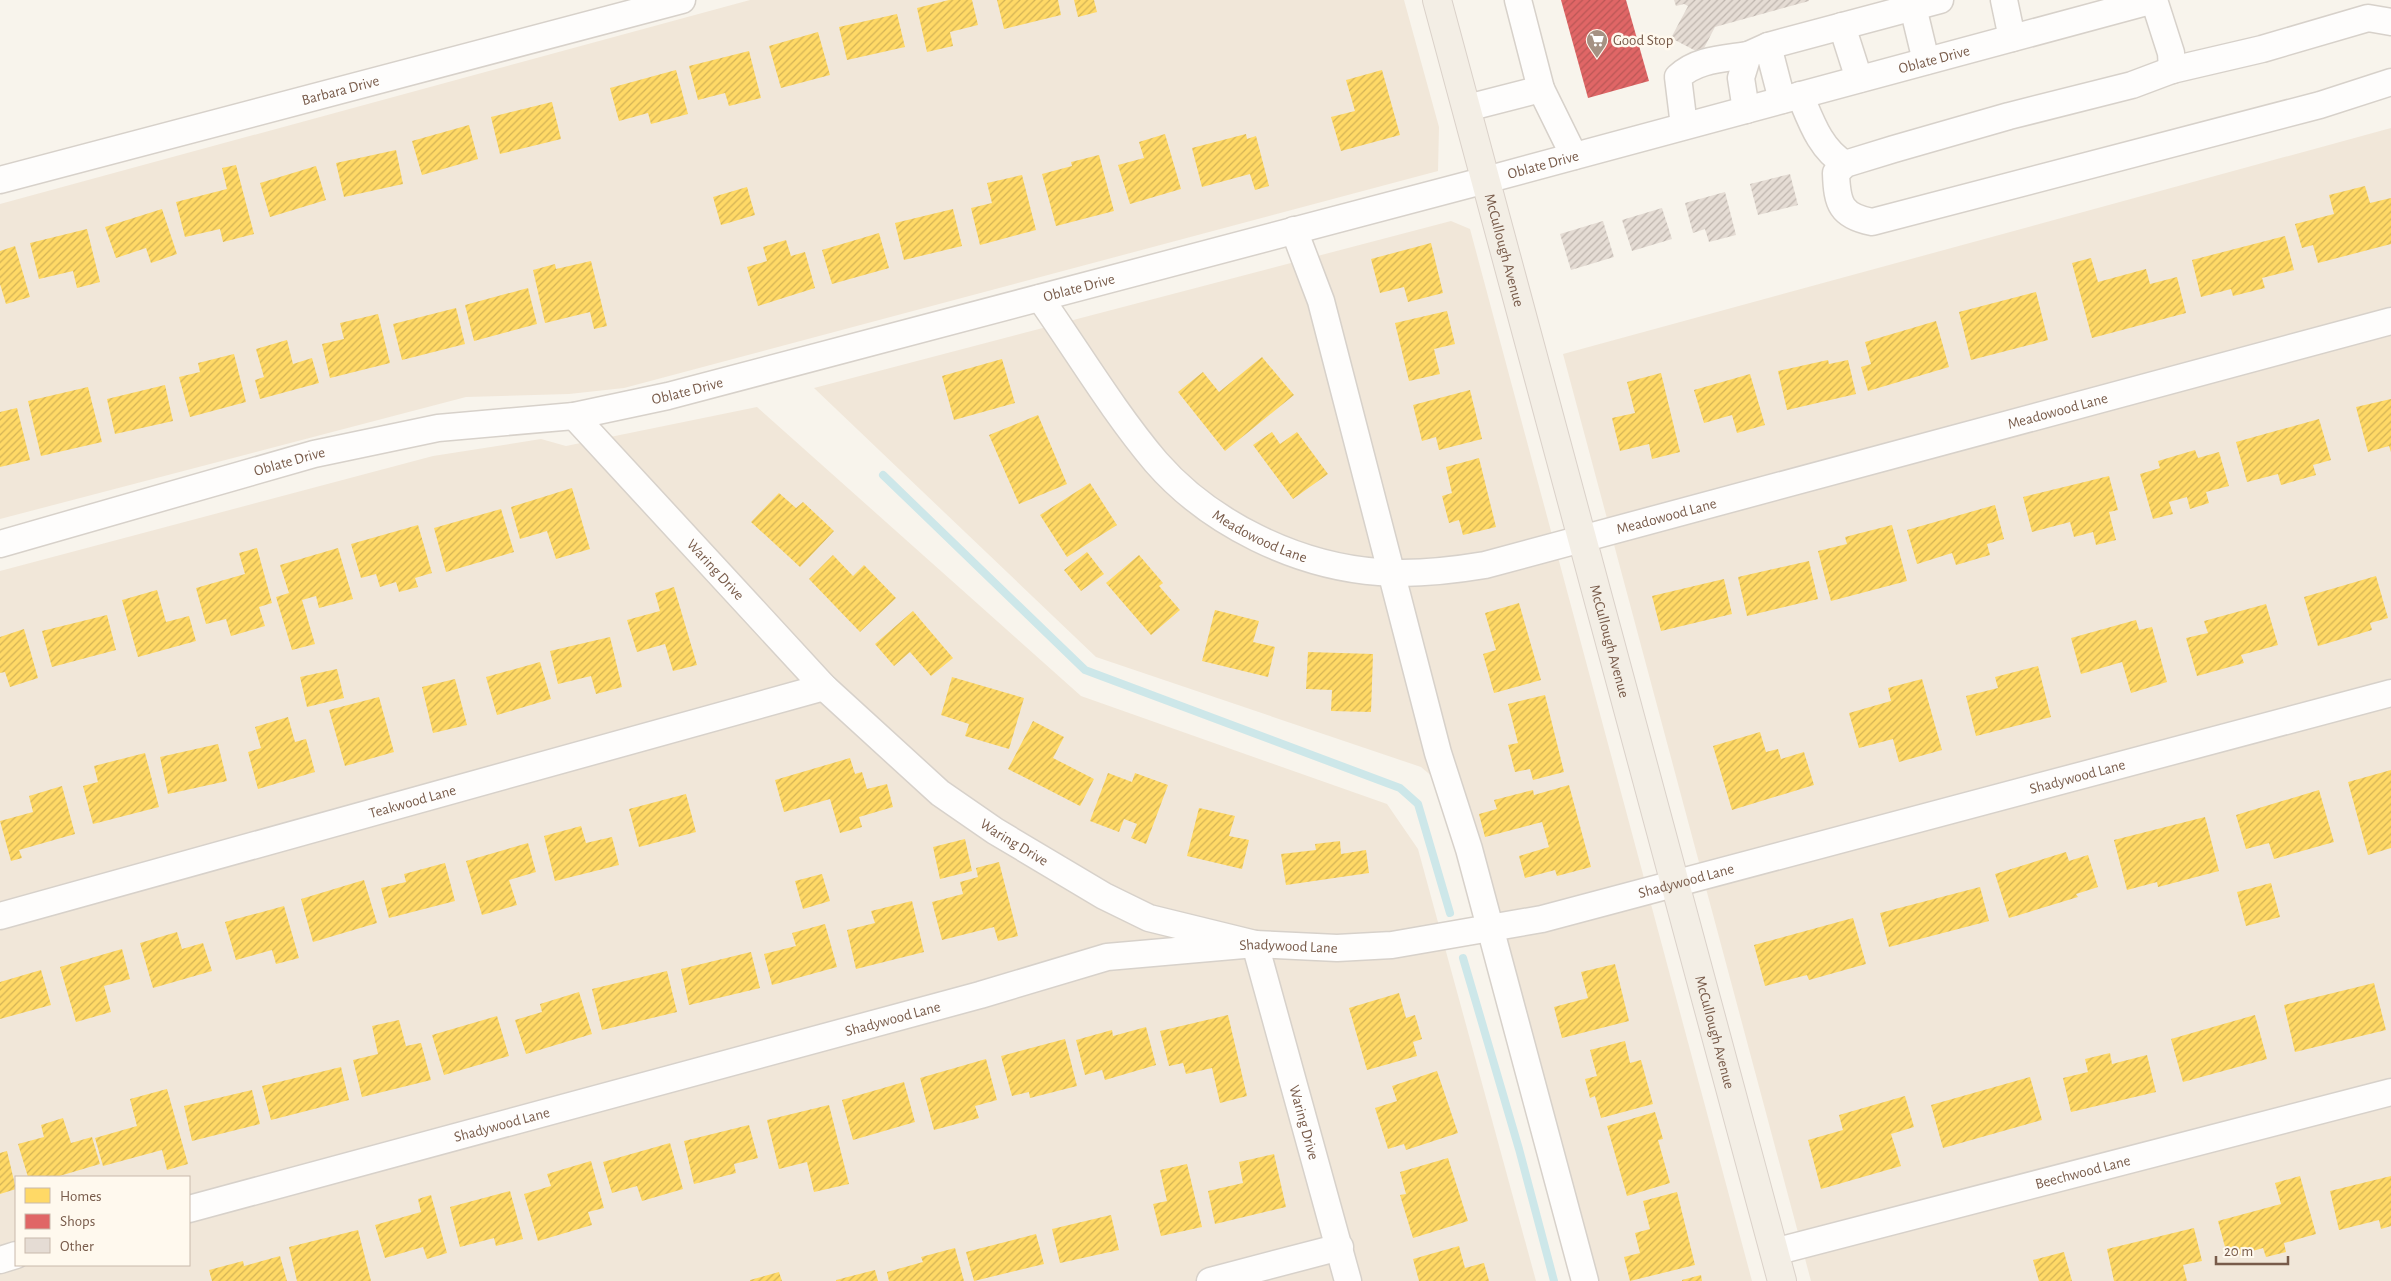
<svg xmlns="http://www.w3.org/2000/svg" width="2391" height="1281" viewBox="0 0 2391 1281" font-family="'Alegreya Sans',sans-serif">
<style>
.residential{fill:#f1e7d9;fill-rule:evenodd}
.homes{fill:url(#homes-hatch)}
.shops{fill:url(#shops-hatch)}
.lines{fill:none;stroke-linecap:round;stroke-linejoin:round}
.stream{stroke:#cde7e9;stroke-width:8}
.building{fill:url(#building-hatch)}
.minor-casing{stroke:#d7d1ca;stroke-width:29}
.major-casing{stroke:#dad1c9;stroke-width:30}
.minor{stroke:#fefdfc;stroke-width:26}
.major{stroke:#f3eee5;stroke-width:28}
.labels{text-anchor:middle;stroke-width:5;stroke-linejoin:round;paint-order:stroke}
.poi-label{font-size:15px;fill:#785b4a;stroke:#fff9ee;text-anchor:start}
.street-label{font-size:15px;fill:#785b4a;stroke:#fff9ee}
</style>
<defs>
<pattern id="homes-hatch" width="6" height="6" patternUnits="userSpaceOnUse" patternTransform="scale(1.25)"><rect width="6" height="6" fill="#ffd966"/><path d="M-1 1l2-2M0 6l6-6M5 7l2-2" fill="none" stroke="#d3b356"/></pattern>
<pattern id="shops-hatch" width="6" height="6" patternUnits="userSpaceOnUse" patternTransform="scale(1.25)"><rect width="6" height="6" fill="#e06666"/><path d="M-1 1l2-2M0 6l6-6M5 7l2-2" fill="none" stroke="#ba5756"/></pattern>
<pattern id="building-hatch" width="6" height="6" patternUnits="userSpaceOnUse" patternTransform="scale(1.25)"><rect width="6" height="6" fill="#e5dcd4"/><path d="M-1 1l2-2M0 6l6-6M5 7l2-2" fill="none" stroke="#beb5ae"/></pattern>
</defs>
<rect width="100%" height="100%" fill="#f8f4ec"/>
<path class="residential" d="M750,0H1404L1439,127L1438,171L624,388L569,394L466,397L0,519V204Z
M2391,128V1281H1811L1563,354Z
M1451,221L1470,229L1752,1281H1595L1466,805L1421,767L1096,657L814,388Z
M757,407L1081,696L1387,804L1418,849L1536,1281H0V571L433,456L541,439L566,446ZM16,1177H189V1265H16Z"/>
<path class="homes" d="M949,0H972L978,25L950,32L953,46L927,52L917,8Z
M997,0H1058L1061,15L1004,29Z
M1074,0H1094L1097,12L1078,17Z
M897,14L905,47L847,60L839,27Z
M818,32L830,75L781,88L769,46Z
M749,51L761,98L729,106L725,93L698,100L689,66Z
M676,70L688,114L651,124L648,113L619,121L610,88Z
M1382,70L1400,135L1341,151L1331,117L1355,111L1346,80Z
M552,102L561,139L500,154L491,117Z
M469,125L478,159L422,175L412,141Z
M1165,134L1181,189L1130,204L1118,165L1144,158L1139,142Z
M1246,134L1247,139L1256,136L1269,186L1255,190L1250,174L1202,187L1192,148Z
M396,150L403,184L344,197L336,163Z
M1099,155L1114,211L1056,226L1042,174L1072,166L1071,162Z
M236,165L254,234L223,242L220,229L185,237L176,202L227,189L222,168Z
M316,166L326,200L270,217L260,183Z
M1022,175L1036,230L980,245L971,208L992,203L987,183Z
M2365,186L2370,203L2391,198V244L2318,263L2313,245L2302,248L2295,224L2334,214L2329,195Z
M747,187L755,215L721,225L713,197Z
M162,209L177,254L151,263L146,248L116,258L105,227Z
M953,209L962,246L904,260L895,223Z
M87,229L100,282L77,288L73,271L39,279L30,243Z
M879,233L889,268L832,284L822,250Z
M2285,236L2294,270L2262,278L2265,288L2233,296L2231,289L2201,297L2192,260Z
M786,240L791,256L805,252L815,288L758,306L747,267L767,261L763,247Z
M1431,243L1443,293L1408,302L1404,287L1380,293L1371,259Z
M15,246L30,297L6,304L0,284V251Z
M2091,258L2098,282L2146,269L2150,284L2177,277L2186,313L2092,338L2072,263Z
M591,261L607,326L594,329L590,312L545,323L533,270L555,264L556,269Z
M528,288L537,324L474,341L465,305Z
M2036,292L2048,340L1971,360L1959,312Z
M456,308L465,344L402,360L393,324Z
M1447,311L1455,344L1434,349L1440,374L1409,381L1395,323Z
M378,314L390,363L330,378L322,344L344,339L340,323Z
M1936,321L1949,367L1868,391L1861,367L1871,364L1865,342Z
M287,340L293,364L312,358L319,383L260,399L255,380L264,377L256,349Z
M234,354L246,402L190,417L179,377L200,372L198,363Z
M1262,357L1294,395L1225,451L1178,392L1203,372L1219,392Z
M1002,359L1015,403L954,420L942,376Z
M1828,360L1829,364L1848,360L1856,394L1787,410L1778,371Z
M1661,373L1680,452L1652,459L1649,444L1620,451L1612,418L1635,413L1627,382Z
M1750,374L1765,425L1737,433L1732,415L1704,423L1694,390Z
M165,385L173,421L115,434L107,399Z
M88,387L102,442L41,456L28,401Z
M1470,390L1482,439L1439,450L1436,437L1422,441L1413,405Z
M2391,399V452L2389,446L2368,452L2356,407Z
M17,408L30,460L0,467V412Z
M1038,415L1067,484L1019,504L989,435Z
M2319,419L2331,460L2313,465L2316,475L2281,485L2278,474L2247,482L2236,442Z
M1272,432L1280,444L1297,432L1328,474L1293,499L1253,445Z
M2195,450L2198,458L2219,452L2229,486L2206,492L2209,503L2190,509L2187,497L2169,502L2173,514L2153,519L2140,474L2160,468L2158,461Z
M1479,458L1496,527L1463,535L1459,520L1449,523L1442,496L1452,493L1446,467Z
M2109,476L2118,510L2109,512L2116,540L2096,545L2093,532L2074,537L2070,522L2032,532L2023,497Z
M1090,483L1117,525L1067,557L1040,515Z
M572,488L590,549L556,559L547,531L520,539L511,507Z
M779,493L796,508L803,502L834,531L800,567L751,522Z
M1995,505L2004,539L1987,544L1990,555L1956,565L1952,553L1917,564L1907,530Z
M501,509L514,552L446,572L434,528Z
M418,525L432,573L415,578L418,587L399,592L396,582L380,587L376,574L361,578L351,544Z
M1892,525L1907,581L1831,601L1818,551L1847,544L1845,537Z
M257,548L272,603L259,607L265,626L231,636L226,619L206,624L196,588L245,574L239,553Z
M338,548L353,599L319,608L316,596L302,600L315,644L292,650L276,597L289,593L280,565Z
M1087,552L1104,574L1081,591L1064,570Z
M833,555L853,576L864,565L896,598L860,632L809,579Z
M1139,555L1163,583L1159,586L1180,610L1151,635L1106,583Z
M1809,561L1818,599L1747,616L1738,577Z
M2376,576L2388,618L2370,623L2372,630L2318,646L2304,597Z
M1724,579L1732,614L1661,631L1652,596Z
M674,587L697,665L673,671L665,644L637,652L627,620L660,611L655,593Z
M157,590L166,622L189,616L196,641L138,657L122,600Z
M1519,603L1541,680L1494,693L1483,654L1496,650L1485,613Z
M2266,604L2278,645L2241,655L2244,663L2197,676L2186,638L2208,633L2204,621Z
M1215,610L1259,621L1253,642L1275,647L1268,677L1202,661Z
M913,611L953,658L931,676L910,652L894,666L875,644Z
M107,615L116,650L52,667L42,631Z
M2136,620L2139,630L2152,627L2167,682L2131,693L2122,662L2081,674L2071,638Z
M24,629L38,678L10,687L5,672L0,673V637Z
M610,637L622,687L596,694L591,676L558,684L550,651Z
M1308,652L1373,654L1371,712L1331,711L1332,690L1306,689Z
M540,662L551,699L497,715L486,677Z
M2038,666L2051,717L1976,736L1966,696L1998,688L1995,677Z
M337,669L344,698L307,707L300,677Z
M952,677L1024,698L1009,749L965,736L969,724L941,715Z
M455,679L467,725L433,733L422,687Z
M1922,679L1942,750L1899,762L1893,739L1859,748L1849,713L1891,701L1888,688Z
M1545,695L1564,772L1533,780L1530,769L1515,772L1508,745L1518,743L1508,704Z
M379,697L394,752L345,766L329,710Z
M288,717L295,742L306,739L315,772L258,789L248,752L261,748L255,727Z
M1033,721L1064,737L1053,758L1094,779L1080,806L1008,769Z
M1760,732L1766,752L1778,749L1781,759L1804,752L1814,785L1732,810L1713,746Z
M218,744L227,781L168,794L160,757Z
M145,753L159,807L93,824L83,786L98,782L94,766Z
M850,758L855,774L862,772L867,789L887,784L893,807L859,817L862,827L840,833L830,799L784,812L775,780Z
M2391,770V848L2368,855L2348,782Z
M1108,773L1132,782L1135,773L1168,785L1146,844L1131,838L1137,824L1124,819L1119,832L1090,821Z
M1569,785L1591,867L1557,876L1555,870L1525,878L1519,856L1549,847L1542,822L1485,837L1479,814L1497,809L1494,800L1533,790L1534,795Z
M62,786L75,834L19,850L22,858L11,861L0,821L33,812L29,796Z
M2319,790L2334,842L2274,859L2269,843L2246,849L2236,815Z
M686,794L696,832L639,847L629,809Z
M1199,808L1235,816L1229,836L1249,840L1242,869L1187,856Z
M2205,817L2219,871L2158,887L2157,882L2127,890L2114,840Z
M581,826L586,843L612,837L619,865L555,881L544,836Z
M965,839L972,871L940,879L933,847Z
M1340,841L1341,854L1366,850L1369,873L1286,885L1281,854L1316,850L1315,844Z
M528,843L536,872L509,880L517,905L482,915L466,861Z
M2066,852L2069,861L2088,855L2098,887L2076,894L2078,897L2009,918L1995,874Z
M999,862L1018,936L998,941L994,927L942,940L932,902L963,894L960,882L978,877L976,868Z
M445,863L455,901L389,918L381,888L406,882L404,874Z
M822,874L830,901L803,909L795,881Z
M364,880L377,923L313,942L301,899Z
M2271,883L2280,917L2246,926L2237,892Z
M1980,887L1989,921L1889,947L1880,913Z
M912,901L924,952L856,969L847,930L875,923L871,911Z
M284,906L299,958L276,964L272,950L236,960L225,922Z
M1853,918L1866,964L1809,980L1807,975L1765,986L1754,945Z
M825,924L837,967L772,985L764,954L796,946L792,933Z
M177,932L182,949L203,943L212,971L153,988L140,943Z
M122,949L130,979L104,986L111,1012L76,1022L60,967Z
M751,952L760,988L689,1005L681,969Z
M1615,964L1629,1021L1562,1038L1554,1007L1588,998L1581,972Z
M41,970L51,1005L0,1019V982Z
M667,971L677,1012L602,1030L592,989Z
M2374,983L2386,1030L2295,1052L2284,1005Z
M579,992L592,1034L526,1054L515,1020L542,1012L540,1004Z
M1399,993L1406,1018L1415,1015L1422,1039L1413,1042L1417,1056L1367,1070L1349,1008Z
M1228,1015L1247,1096L1220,1103L1212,1068L1186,1074L1183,1063L1169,1066L1160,1031Z
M2255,1015L2267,1059L2183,1082L2171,1039Z
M497,1016L509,1056L444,1075L432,1035Z
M399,1020L406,1046L421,1043L431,1080L362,1097L353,1060L378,1054L372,1026Z
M1146,1027L1156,1065L1105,1080L1102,1070L1085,1075L1076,1040L1112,1030L1113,1036Z
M1065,1039L1077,1086L1030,1098L1029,1092L1012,1096L1001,1056Z
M1625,1041L1630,1063L1641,1060L1653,1104L1601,1118L1595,1096L1590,1098L1585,1079L1597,1076L1590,1050Z
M2110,1053L2112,1064L2147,1055L2156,1092L2071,1112L2063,1078L2088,1072L2085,1059Z
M986,1059L997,1100L975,1106L979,1118L934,1130L920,1078Z
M341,1067L349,1100L271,1120L262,1086Z
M1437,1071L1458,1133L1406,1150L1404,1144L1388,1149L1375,1108L1397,1101L1392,1086Z
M2030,1077L2042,1120L1943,1148L1931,1105Z
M904,1082L915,1122L853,1140L842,1100Z
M167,1089L188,1164L167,1170L162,1150L103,1166L95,1138L137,1126L130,1099Z
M252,1090L260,1124L192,1141L184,1106Z
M1905,1096L1914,1127L1891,1134L1901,1166L1821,1189L1808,1140L1843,1130L1839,1115Z
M829,1105L849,1184L814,1192L807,1162L779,1169L767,1120Z
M1655,1112L1663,1139L1658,1140L1670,1183L1627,1196L1607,1126Z
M63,1118L71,1143L92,1137L100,1164L56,1177H28L18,1144L44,1137L41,1125Z
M749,1125L758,1158L734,1164L736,1173L694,1184L684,1141Z
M670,1143L683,1189L642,1201L637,1186L612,1193L603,1162Z
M7,1151L16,1189L0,1194V1153Z
M1274,1154L1286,1207L1215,1224L1208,1191L1243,1183L1239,1162Z
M1448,1158L1468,1221L1413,1238L1400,1195L1406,1194L1400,1172Z
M591,1161L604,1208L588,1212L592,1225L538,1241L524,1194L551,1186L547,1174Z
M1187,1164L1202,1227L1161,1236L1153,1204L1167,1201L1160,1170Z
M2300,1176L2316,1234L2284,1243L2286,1252L2266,1257L2263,1248L2228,1258L2218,1221L2281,1204L2275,1183Z
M2391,1176V1226L2381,1229L2379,1220L2339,1230L2330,1191Z
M510,1191L523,1239L496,1246L494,1238L460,1247L450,1207Z
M1677,1192L1695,1265L1630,1281L1624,1257L1640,1253L1635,1233L1650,1229L1643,1201Z
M431,1195L447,1253L427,1259L423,1247L385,1258L375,1225L421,1212L418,1199Z
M1111,1215L1119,1250L1060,1263L1052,1229Z
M2194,1228L2202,1261L2183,1265L2187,1281H2114L2107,1249Z
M358,1230L371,1281H297L289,1247Z
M1036,1234L1044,1264L974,1281L966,1252Z
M1459,1246L1465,1268L1484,1263L1489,1281H1419L1413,1259Z
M955,1248L964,1281H889L887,1272L923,1262L921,1257Z
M2064,1252L2072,1281H2039L2033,1260Z
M280,1256L287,1281H212L209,1270L243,1261L244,1266Z
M875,1270L878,1281H836V1280Z
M779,1272L782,1281H750V1280Z
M1701,1275L1702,1281H1682V1280Z"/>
<path class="shops" d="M1561,0H1626L1649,81L1588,98Z"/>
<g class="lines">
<path class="stream" d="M883,475L1085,670L1400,788L1418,804L1450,913
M1463,958L1519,1149L1554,1281"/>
</g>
<path class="building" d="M1674,0H1809V1L1715,27L1703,50L1696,51L1671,38L1688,6L1684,4L1676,6Z
M1790,174L1798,205L1758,215L1750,184Z
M1725,192L1736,235L1709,242L1705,229L1693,233L1685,203Z
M1662,208L1672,239L1632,251L1622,220Z
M1603,221L1614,257L1571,270L1560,234Z"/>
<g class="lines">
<g class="minor-casing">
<g id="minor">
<path d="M2004,0L2012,38"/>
<path d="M2154,0L2171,53L2172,70"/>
<path d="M1913,7L1926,61"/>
<path d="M2391,22L2368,18L2262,49L2172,70L2132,85L2009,116L1894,149L1845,164L1836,173C1837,204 1841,216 1872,222L2320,105L2391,82"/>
<path d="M1842,26L1859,79"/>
<path d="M1768,46L1782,100"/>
<path d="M1541,89L1574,156"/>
<path d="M1800,95C1811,121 1820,149 1845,164"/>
<path d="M1467,108L1541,89L1518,0"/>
<path d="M1746,110L1741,78L1748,55L1768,46L1940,0"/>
<path d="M1684,126L1678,77C1697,59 1723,59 1748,55"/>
<path id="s1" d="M0,180L682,0"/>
<path d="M1294,230L1321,301L1438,753L1469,849L1585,1281"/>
<path id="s2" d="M1040,298C1078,352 1113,411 1156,462C1210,524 1297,566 1379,572C1415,575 1449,571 1485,565L2391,321"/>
<path id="s3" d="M574,416L824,687L940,793L995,831L1104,896L1149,918L1255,944L1348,1281"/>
<path id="s4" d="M0,544L314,454L438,428L574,416L668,396L1486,180L2154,0"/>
<path id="s5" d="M0,916L824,687"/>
<path id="s6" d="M189,1209L980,995L1107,957L1255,944L1337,948L1392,945L1542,919L2391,693"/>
<path id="s7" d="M1774,1252L2391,1092"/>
<path d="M0,1260L16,1255"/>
<path d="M1210,1281L1340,1247"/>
</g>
</g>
<g class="major-casing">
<g id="major">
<path id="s8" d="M1437,0L1782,1281"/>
</g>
</g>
<use href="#minor" class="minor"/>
<use href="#major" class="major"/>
</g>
<defs>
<g id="supermarket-pin" transform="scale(1.125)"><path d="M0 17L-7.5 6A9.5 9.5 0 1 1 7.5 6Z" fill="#a59183" stroke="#fff9ee"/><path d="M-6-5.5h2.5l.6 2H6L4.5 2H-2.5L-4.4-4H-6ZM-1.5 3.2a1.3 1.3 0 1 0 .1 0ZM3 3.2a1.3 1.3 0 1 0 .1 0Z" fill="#fff"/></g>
</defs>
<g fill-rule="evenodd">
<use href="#supermarket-pin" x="1597" y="40"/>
</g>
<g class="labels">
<g class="poi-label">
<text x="1613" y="45">Good Stop</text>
</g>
<g class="street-label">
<text dy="5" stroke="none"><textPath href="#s4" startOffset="1996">Oblate Drive</textPath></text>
<text dy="5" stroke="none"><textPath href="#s1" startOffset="352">Barbara Drive</textPath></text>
<text dy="5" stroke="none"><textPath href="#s4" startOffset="1591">Oblate Drive</textPath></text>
<text dy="5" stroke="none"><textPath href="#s8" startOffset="259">McCullough Avenue</textPath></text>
<text dy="5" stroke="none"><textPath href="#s4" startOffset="1111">Oblate Drive</textPath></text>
<text dy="5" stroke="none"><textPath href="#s4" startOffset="706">Oblate Drive</textPath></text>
<text dy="5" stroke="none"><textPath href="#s2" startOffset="1155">Meadowood Lane</textPath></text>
<text dy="5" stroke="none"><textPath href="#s4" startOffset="301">Oblate Drive</textPath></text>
<text dy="5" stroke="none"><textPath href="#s2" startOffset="750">Meadowood Lane</textPath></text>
<text dy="5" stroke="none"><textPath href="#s2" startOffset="330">Meadowood Lane</textPath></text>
<text dy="5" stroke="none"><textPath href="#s3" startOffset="209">Waring Drive</textPath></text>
<text dy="5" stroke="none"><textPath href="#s8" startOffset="664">McCullough Avenue</textPath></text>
<text dy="5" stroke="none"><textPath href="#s6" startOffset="1944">Shadywood Lane</textPath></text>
<text dy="5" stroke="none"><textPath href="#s5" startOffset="428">Teakwood Lane</textPath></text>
<text dy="5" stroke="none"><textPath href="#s3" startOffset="615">Waring Drive</textPath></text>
<text dy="5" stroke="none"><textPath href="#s6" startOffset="1539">Shadywood Lane</textPath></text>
<text dy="5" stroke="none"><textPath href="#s6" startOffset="1134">Shadywood Lane</textPath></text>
<text dy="5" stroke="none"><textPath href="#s6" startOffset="729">Shadywood Lane</textPath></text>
<text dy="5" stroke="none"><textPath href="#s8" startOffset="1069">McCullough Avenue</textPath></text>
<text dy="5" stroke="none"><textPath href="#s3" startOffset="1064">Waring Drive</textPath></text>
<text dy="5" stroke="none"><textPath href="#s6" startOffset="324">Shadywood Lane</textPath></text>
<text dy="5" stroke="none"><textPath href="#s7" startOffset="319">Beechwood Lane</textPath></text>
</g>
</g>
<rect x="15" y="1176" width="175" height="90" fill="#fff9ee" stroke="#c9baac"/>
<rect x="25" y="1188" width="25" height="15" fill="#ffd966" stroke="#c9baac"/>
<text x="60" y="1201" font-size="15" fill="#785b4a">Homes</text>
<rect x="25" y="1214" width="25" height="15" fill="#e06666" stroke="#c9baac"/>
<text x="60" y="1226" font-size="15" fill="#785b4a">Shops</text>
<rect x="25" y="1238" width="25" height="15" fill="#e5dcd4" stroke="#c9baac"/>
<text x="60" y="1251" font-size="15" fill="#785b4a">Other</text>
<path d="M2216 1256v8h72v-8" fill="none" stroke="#785b4a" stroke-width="2.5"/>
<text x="2224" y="1256" font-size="15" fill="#785b4a" stroke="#fff9ee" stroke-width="4" paint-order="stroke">20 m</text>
</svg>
